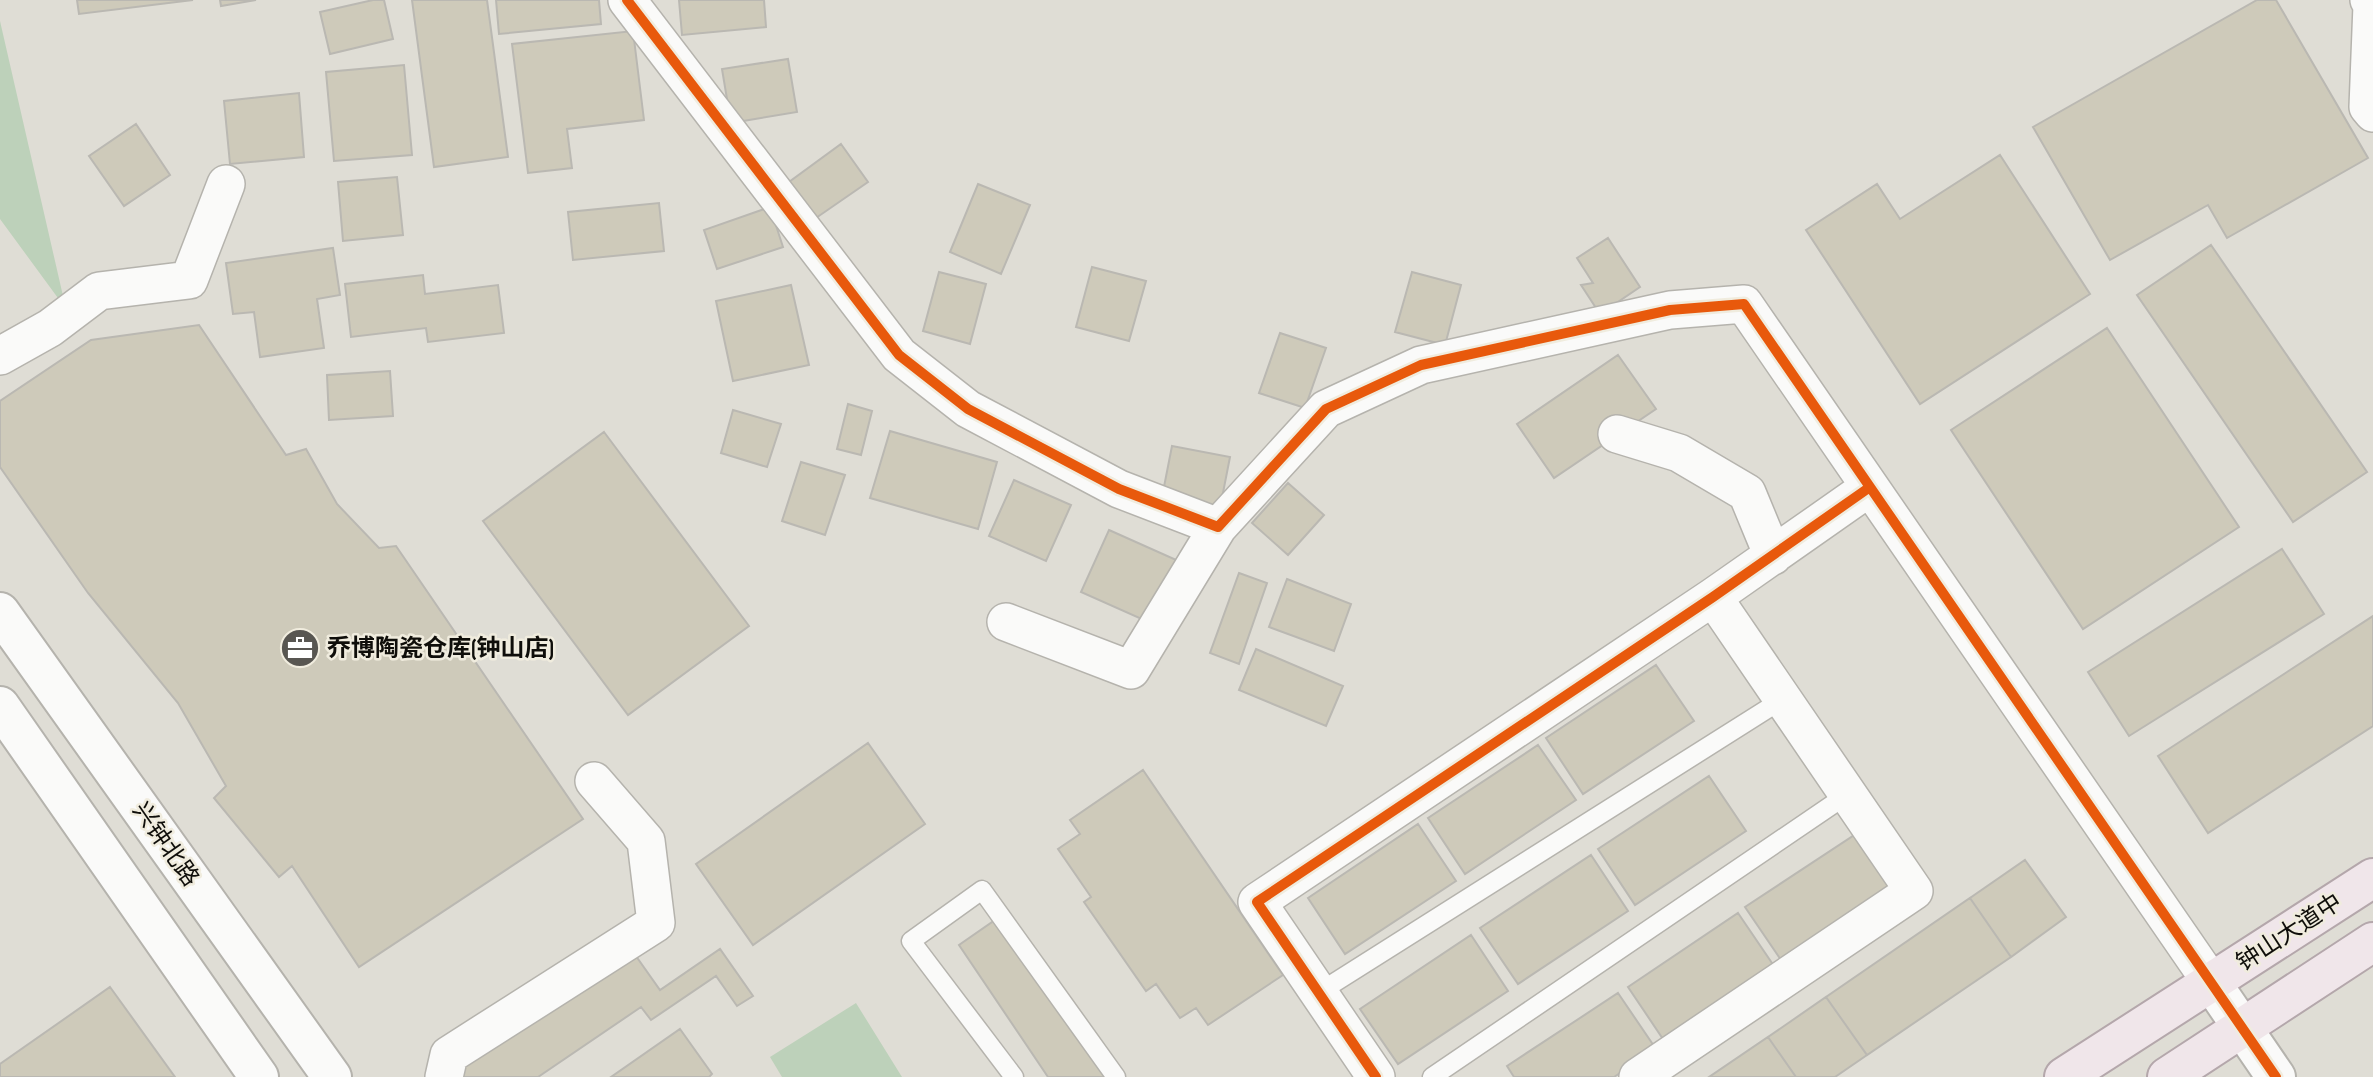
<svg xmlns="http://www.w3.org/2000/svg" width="2373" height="1077" viewBox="0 0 2373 1077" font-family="'Sofia Sans Condensed','Noto Sans SC',sans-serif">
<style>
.green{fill:#bdd1ba}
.building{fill:#cecaba;stroke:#bab8b2;stroke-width:2}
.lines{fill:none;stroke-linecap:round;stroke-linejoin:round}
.service-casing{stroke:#b5b3ad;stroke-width:21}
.minor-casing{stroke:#b5b3ad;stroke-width:40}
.tertiary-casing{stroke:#b5b3ad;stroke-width:42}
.secondary-casing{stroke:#b5b3ad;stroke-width:42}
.trunk-casing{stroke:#b4a7ab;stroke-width:42}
.service{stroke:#fafaf9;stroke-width:18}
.minor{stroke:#fafaf9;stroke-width:37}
.tertiary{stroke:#fafaf9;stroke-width:38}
.secondary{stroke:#fafaf9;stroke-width:38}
.trunk{stroke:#f0e6ea;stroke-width:38}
.cycleway-casing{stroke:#f0ecde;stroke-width:15}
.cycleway{stroke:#e8590c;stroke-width:10}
.labels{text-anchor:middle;stroke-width:5;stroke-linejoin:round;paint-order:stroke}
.poi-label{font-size:24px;font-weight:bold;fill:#0f0e0a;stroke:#f0ecde;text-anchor:start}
.street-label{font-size:24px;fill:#0f0e0a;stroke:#f0ecde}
</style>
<rect width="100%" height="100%" fill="#dfddd5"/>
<path class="green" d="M0,21L66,309L0,219Z
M856,1003L902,1077H782L770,1057Z"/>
<path class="building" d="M77,0H193L79,14Z
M220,0H256L221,6Z
M373,0H384L393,39L330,54L320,12Z
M412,0H487L508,157L434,167Z
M496,0H599L601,24L499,34Z
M679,0H764L766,27L682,35Z
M2257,0H2276L2368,158L2227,238L2208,205L2110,260L2033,127Z
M633,31L644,120L567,129L572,168L528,173L512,44Z
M788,59L797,112L731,123L722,69Z
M404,65L412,155L334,161L326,72Z
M299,93L304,157L230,164L224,101Z
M136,124L170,175L124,206L89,156Z
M841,144L868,182L816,218L789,182Z
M2000,155L2090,294L1920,404L1806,230L1877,184L1900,219Z
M397,177L403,235L343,241L338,182Z
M978,184L1030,205L1001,274L950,252Z
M659,203L664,251L573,260L568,212Z
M770,207L783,247L717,269L704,230Z
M1608,238L1640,287L1600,314L1581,285L1593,283L1577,258Z
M2211,245L2367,472L2293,522L2137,295Z
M333,248L340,295L317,299L324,348L260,357L254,312L233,314L226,263Z
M1092,267L1146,281L1129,341L1076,327Z
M939,272L986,284L970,344L923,331Z
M1412,272L1461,285L1445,345L1395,332Z
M423,275L425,294L498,285L504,333L428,342L426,328L351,337L345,284Z
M791,285L809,365L733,381L716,301Z
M199,325L286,455L306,449L337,504L379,548L396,546L583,819L359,967L292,866L279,877L214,798L226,786L178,703L88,593L0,467V401L91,340Z
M2107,328L2239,527L2083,629L1951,430Z
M1280,333L1326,348L1305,408L1259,393Z
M1618,355L1656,409L1554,478L1517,424Z
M390,371L393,416L329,420L327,375Z
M848,404L872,411L861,455L837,449Z
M733,410L781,424L767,467L721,453Z
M890,431L997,462L978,529L870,498Z
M604,432L749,626L628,715L483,521Z
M1172,446L1230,457L1220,508L1162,497Z
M801,462L845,475L825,535L782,521Z
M1014,480L1071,505L1046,561L989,536Z
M1288,483L1324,515L1288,555L1252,523Z
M1109,530L1183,563L1155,625L1081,592Z
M2282,549L2324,614L2129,736L2088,672Z
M1239,573L1267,583L1239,664L1210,653Z
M1287,579L1351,604L1334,651L1269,627Z
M2373,616V726L2208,833L2158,756Z
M1256,649L1343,686L1326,726L1239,690Z
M1656,665L1694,721L1583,794L1546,738Z
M868,743L925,824L753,945L696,864Z
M1538,745L1576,800L1465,874L1428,818Z
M1143,770L1283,975L1208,1025L1196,1008L1180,1018L1156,984L1146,991L1084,902L1091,897L1058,849L1080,834L1070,820Z
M1709,776L1746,831L1635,905L1598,849Z
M1418,824L1456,881L1345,954L1308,898Z
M1856,834L1893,889L1783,963L1745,907Z
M1591,855L1628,911L1518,984L1480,928Z
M2025,860L2066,917L2011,957L1970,898Z
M1970,898L2011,957L1867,1055L1826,997Z
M1738,913L1776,969L1665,1042L1628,987Z
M998,918L1106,1077H1048L959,945Z
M1471,935L1508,991L1398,1064L1360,1009Z
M631,949L660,990L720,949L753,996L737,1006L716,976L651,1020L641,1007L538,1077H448Z
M110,987L175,1077H0V1064Z
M1618,993L1656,1049L1614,1077H1514L1507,1066Z
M1826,997L1867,1055L1835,1077H1796L1768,1037Z
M680,1029L712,1074L709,1077H611Z
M1768,1037L1796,1077H1709Z"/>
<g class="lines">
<g class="service-casing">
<path id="service" d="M1318,993L1783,699
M1014,1077L911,941L982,890L1116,1077
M1432,1077L1848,794"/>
</g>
<g class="minor-casing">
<path id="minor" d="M627,0L899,355L968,409L1119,489L1218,527L1326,409L1421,365L1670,310L1744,304L2211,982
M2369,0L2372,5L2368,107L2373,113
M0,356L50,328L99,291L189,280L226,184
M1617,434L1679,453L1747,493L1773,556
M1006,622L1131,670L1218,527
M444,1077L449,1055L656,923L646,841L594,781
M1376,1077L1257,902L1713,597L1870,487
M1638,1077L1914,891L1713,597"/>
</g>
<g class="tertiary-casing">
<path id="tertiary" d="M2211,982L2276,1077"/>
</g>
<g class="secondary-casing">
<path id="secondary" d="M0,612L332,1077
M0,706L259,1077"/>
</g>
<g class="trunk-casing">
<path id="trunk" d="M2064,1077L2373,878
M2167,1077L2373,942"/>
</g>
<use href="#service" class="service"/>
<use href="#minor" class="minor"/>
<use href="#tertiary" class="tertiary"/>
<use href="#secondary" class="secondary"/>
<use href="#trunk" class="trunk"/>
<g class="cycleway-casing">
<path id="cycleway" d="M627,0L899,355L968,409L1119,489L1218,527L1326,409L1421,365L1670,310L1744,304L2276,1077
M1376,1077L1257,902L1713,597L1870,487"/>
</g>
<use href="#cycleway" class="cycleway"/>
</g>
<defs>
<g id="office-disc" transform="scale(2.0125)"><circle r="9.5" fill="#585651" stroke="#f0ecde"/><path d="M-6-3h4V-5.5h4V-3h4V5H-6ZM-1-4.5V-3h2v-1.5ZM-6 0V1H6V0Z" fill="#fff"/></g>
</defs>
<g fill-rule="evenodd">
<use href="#office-disc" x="300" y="648"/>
</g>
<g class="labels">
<g class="poi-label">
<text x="327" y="656">乔博陶瓷仓库(钟山店)</text>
</g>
<g class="street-label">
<text transform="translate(166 844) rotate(55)" y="8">兴钟北路</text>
<text transform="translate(2289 932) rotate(-33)" y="8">钟山大道中</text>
</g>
</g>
</svg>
